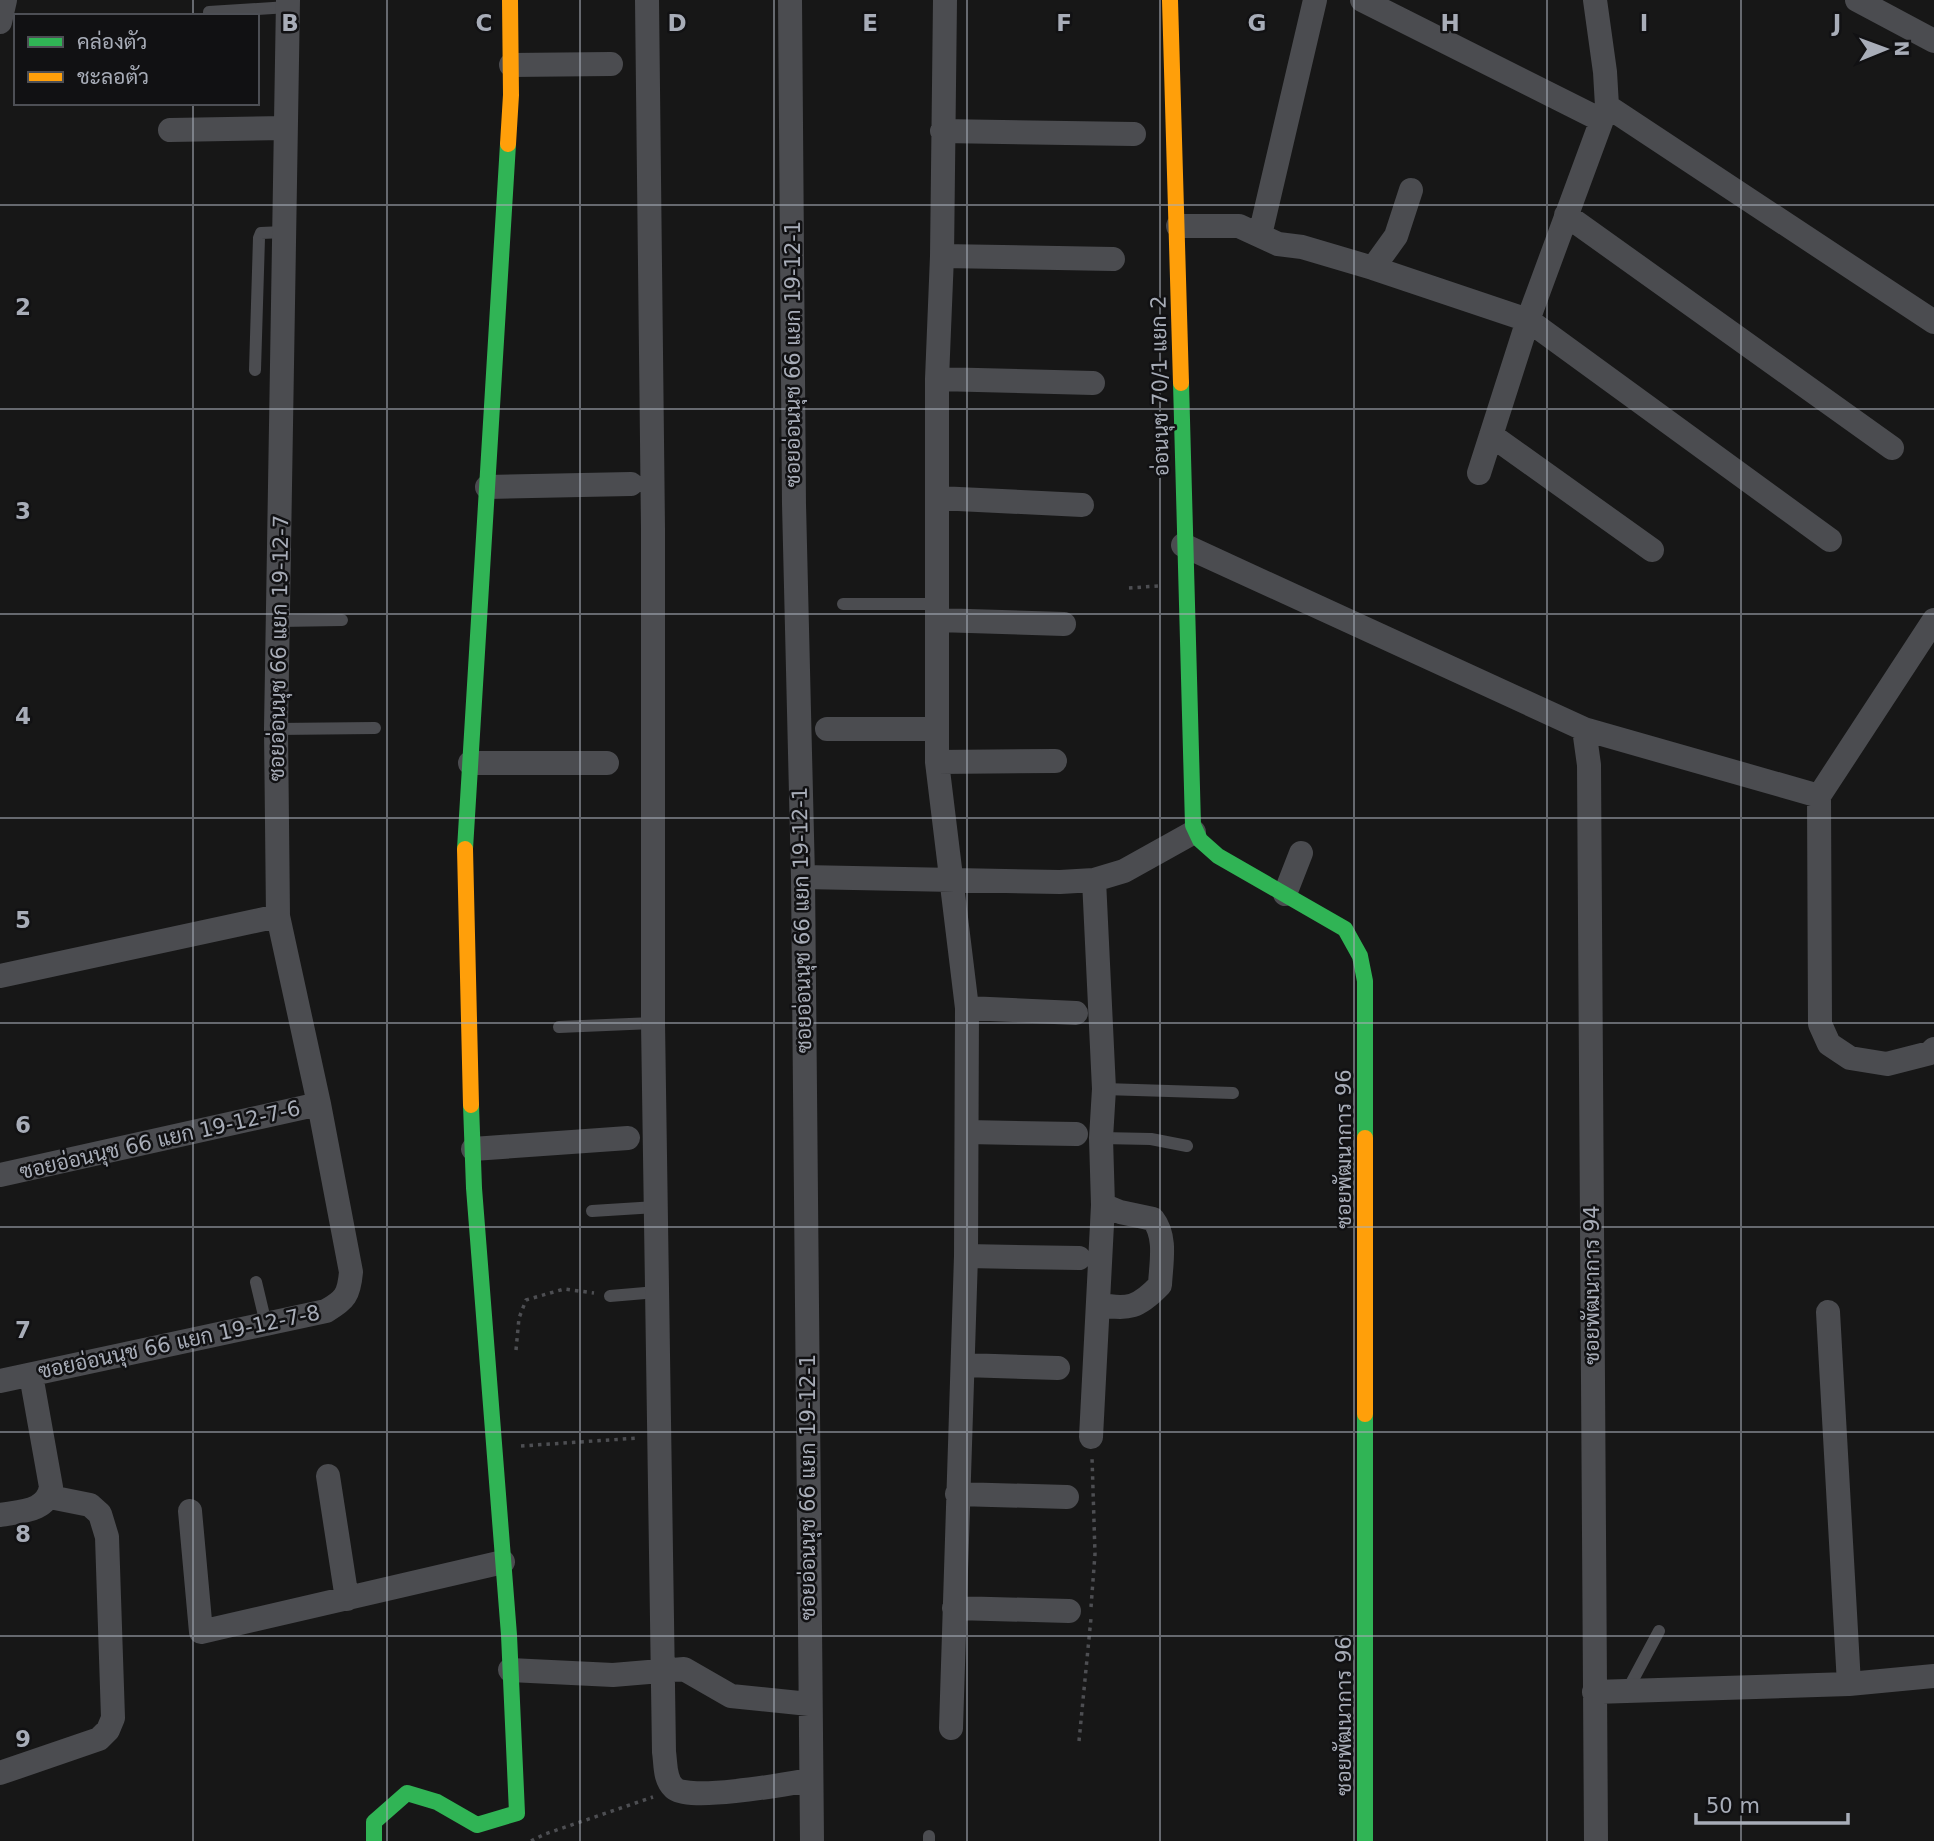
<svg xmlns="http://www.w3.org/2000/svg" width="1934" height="1841" viewBox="0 0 1934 1841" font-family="'DejaVu Sans',Sarabun,sans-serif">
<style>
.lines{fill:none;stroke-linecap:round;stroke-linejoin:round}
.path{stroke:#4d4e52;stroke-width:3.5;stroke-dasharray:3.5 5;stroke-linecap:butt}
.lane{stroke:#4b4c50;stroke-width:12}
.street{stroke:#4b4c50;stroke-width:24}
.fast{stroke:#30b455;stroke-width:16}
.slow{stroke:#ff9f0a;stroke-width:16}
.grid{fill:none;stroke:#a8adb8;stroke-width:2;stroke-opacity:0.55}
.labels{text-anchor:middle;stroke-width:5;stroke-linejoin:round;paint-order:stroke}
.street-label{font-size:21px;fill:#a8adb8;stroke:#111113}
.grid-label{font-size:23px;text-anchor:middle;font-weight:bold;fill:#a8adb8;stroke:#111113;stroke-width:5;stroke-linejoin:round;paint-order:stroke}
</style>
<rect width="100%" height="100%" fill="#171717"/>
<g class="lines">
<path class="path" d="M1129,588L1158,586
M516,1350L519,1318L526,1300L564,1289L594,1293
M521,1446L638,1438
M1091,1607L1095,1554L1092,1457
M1079,1741L1091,1618
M531,1841L545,1834L653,1797"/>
<path class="lane" d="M209,12L288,7
M255,370L259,238L261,233L284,232
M843,604H937
M279,621L342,620
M276,729L375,728
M559,1027L653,1023
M1104,1089L1233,1093
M1101,1138L1151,1139L1187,1146
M592,1211L656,1207
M256,1282L266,1324
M610,1296L657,1292
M1627,1691L1659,1631
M929,1836V1841"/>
<path class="street" d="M647,0L653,529V1023L664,1752C666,1764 664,1779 674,1788C689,1802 787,1784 810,1780
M790,0L794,504L803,877L812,1841
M945,0L942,256L937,379V762L967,1008L966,1256L951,1728
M1362,0L1601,120
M1857,0L1934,41
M0,22L5,0
M511,65L611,64
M1607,106L1934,322
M170,130L285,128
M942,131L1134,134
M1566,215L1892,448
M1178,226H1239L1278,244L1302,247L1373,268L1528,320L1607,106L1605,72L1595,0
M1260,235L1315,0
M942,256L1113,259
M1373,268L1396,236L1411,190
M937,379L1093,383
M1491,435L1652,550
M1479,473L1528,320L1830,540
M487,487L631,484
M938,498L1082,505
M1183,545L1584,729L1819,796L1820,1024L1829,1044L1850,1058L1887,1064L1930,1053L1934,1049
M937,620L1064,624
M827,729H937
M1584,729L1589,765L1596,1841
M937,762L1055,761
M470,763H607
M1819,796L1934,620
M803,877L1060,882L1094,880L1124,871L1194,832
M1285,894L1301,853
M0,976L278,916
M967,1008L1076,1013
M967,1132L1076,1134
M473,1149L628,1138
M0,1175L319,1104
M966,1256L1079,1258
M1098,1304C1128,1311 1139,1307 1160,1285C1161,1263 1167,1237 1153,1219L1120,1212L1103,1205
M1828,1312L1849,1684
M963,1365L1058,1368
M0,1381L326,1311C345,1300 349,1295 351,1272L319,1104L278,916L276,729L288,0
M1091,1437L1103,1205L1101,1138L1104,1089L1094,880
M328,1476L347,1599
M957,1494L1067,1497
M190,1511L201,1632L503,1562
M0,1515C21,1511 47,1512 51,1487L31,1375
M954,1608L1069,1611
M510,1670L613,1675L684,1669L731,1696L809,1704
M1594,1692L1849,1684L1934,1676
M0,1773L99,1739L108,1730L113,1718L107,1537L100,1514L90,1505L50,1497"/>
<path class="fast" d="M1181,383L1193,825L1200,840L1218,856L1345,929L1360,956L1365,981V1138
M465,849L508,144
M1365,1414V1841
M374,1841V1822L407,1793L437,1802L477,1825L517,1813L509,1635L474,1188L471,1105"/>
<path class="slow" d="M1170,0L1181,383
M508,144L511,95L510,0
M465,849L471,1105
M1365,1138V1414"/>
</g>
<path class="grid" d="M193,0V16M387,0V1841M580,0V1841M774,0V1841M967,0V1841M1160,0V1841M1354,0V1841M1547,0V1841M1741,0V1841M193,103V1841M0,205H1934M0,409H1934M0,614H1934M0,818H1934M0,1023H1934M0,1227H1934M0,1432H1934M0,1636H1934"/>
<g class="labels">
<g class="street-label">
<text transform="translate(793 354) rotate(-90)" y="7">ซอยอ่อนนุช 66 แยก 19-12-1</text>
<text transform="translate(1160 386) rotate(-91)" y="7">อ่อนนุช 70/1 แยก 2</text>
<text transform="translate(279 648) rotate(-89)" y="7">ซอยอ่อนนุช 66 แยก 19-12-7</text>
<text transform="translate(802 920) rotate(-91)" y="7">ซอยอ่อนนุช 66 แยก 19-12-1</text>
<text transform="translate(160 1140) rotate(-13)" y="7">ซอยอ่อนนุช 66 แยก 19-12-7-6</text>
<text transform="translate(1344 1149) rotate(-90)" y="7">ซอยพัฒนาการ 96</text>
<text transform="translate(1592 1285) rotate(-90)" y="7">ซอยพัฒนาการ 94</text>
<text transform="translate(179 1342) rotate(-12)" y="7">ซอยอ่อนนุช 66 แยก 19-12-7-8</text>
<text transform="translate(808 1487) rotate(-90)" y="7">ซอยอ่อนนุช 66 แยก 19-12-1</text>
<text transform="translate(1344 1716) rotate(-90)" y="7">ซอยพัฒนาการ 96</text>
</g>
</g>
<g class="grid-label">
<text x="290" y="31">B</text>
<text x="484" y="31">C</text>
<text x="677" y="31">D</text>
<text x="870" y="31">E</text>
<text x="1064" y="31">F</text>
<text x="1257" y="31">G</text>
<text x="1450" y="31">H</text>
<text x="1644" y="31">I</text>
<text x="1837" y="31">J</text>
<text x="23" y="315">2</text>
<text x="23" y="519">3</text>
<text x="23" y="724">4</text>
<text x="23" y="928">5</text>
<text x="23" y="1133">6</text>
<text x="23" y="1338">7</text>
<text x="23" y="1542">8</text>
<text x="23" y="1747">9</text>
</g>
<rect x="14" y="14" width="245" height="91" fill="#111113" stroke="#4d4f55" stroke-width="2"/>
<rect x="28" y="37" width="35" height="10" fill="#30b455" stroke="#4d4f55" stroke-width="2"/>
<text x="77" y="49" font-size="21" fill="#a8adb8">คล่องตัว</text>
<rect x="28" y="72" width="35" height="10" fill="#ff9f0a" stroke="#4d4f55" stroke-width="2"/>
<text x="77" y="84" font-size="21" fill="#a8adb8">ชะลอตัว</text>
<g transform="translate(1885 49) rotate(89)" stroke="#111113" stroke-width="5" paint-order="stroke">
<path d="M0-5L12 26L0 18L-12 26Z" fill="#a8adb8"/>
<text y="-10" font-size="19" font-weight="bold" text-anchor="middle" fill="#a8adb8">N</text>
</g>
<path d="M1696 1813v10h152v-10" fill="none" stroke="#a8adb8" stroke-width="3.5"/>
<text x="1706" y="1813" font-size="21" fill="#a8adb8" stroke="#111113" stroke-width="5" paint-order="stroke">50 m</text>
</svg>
